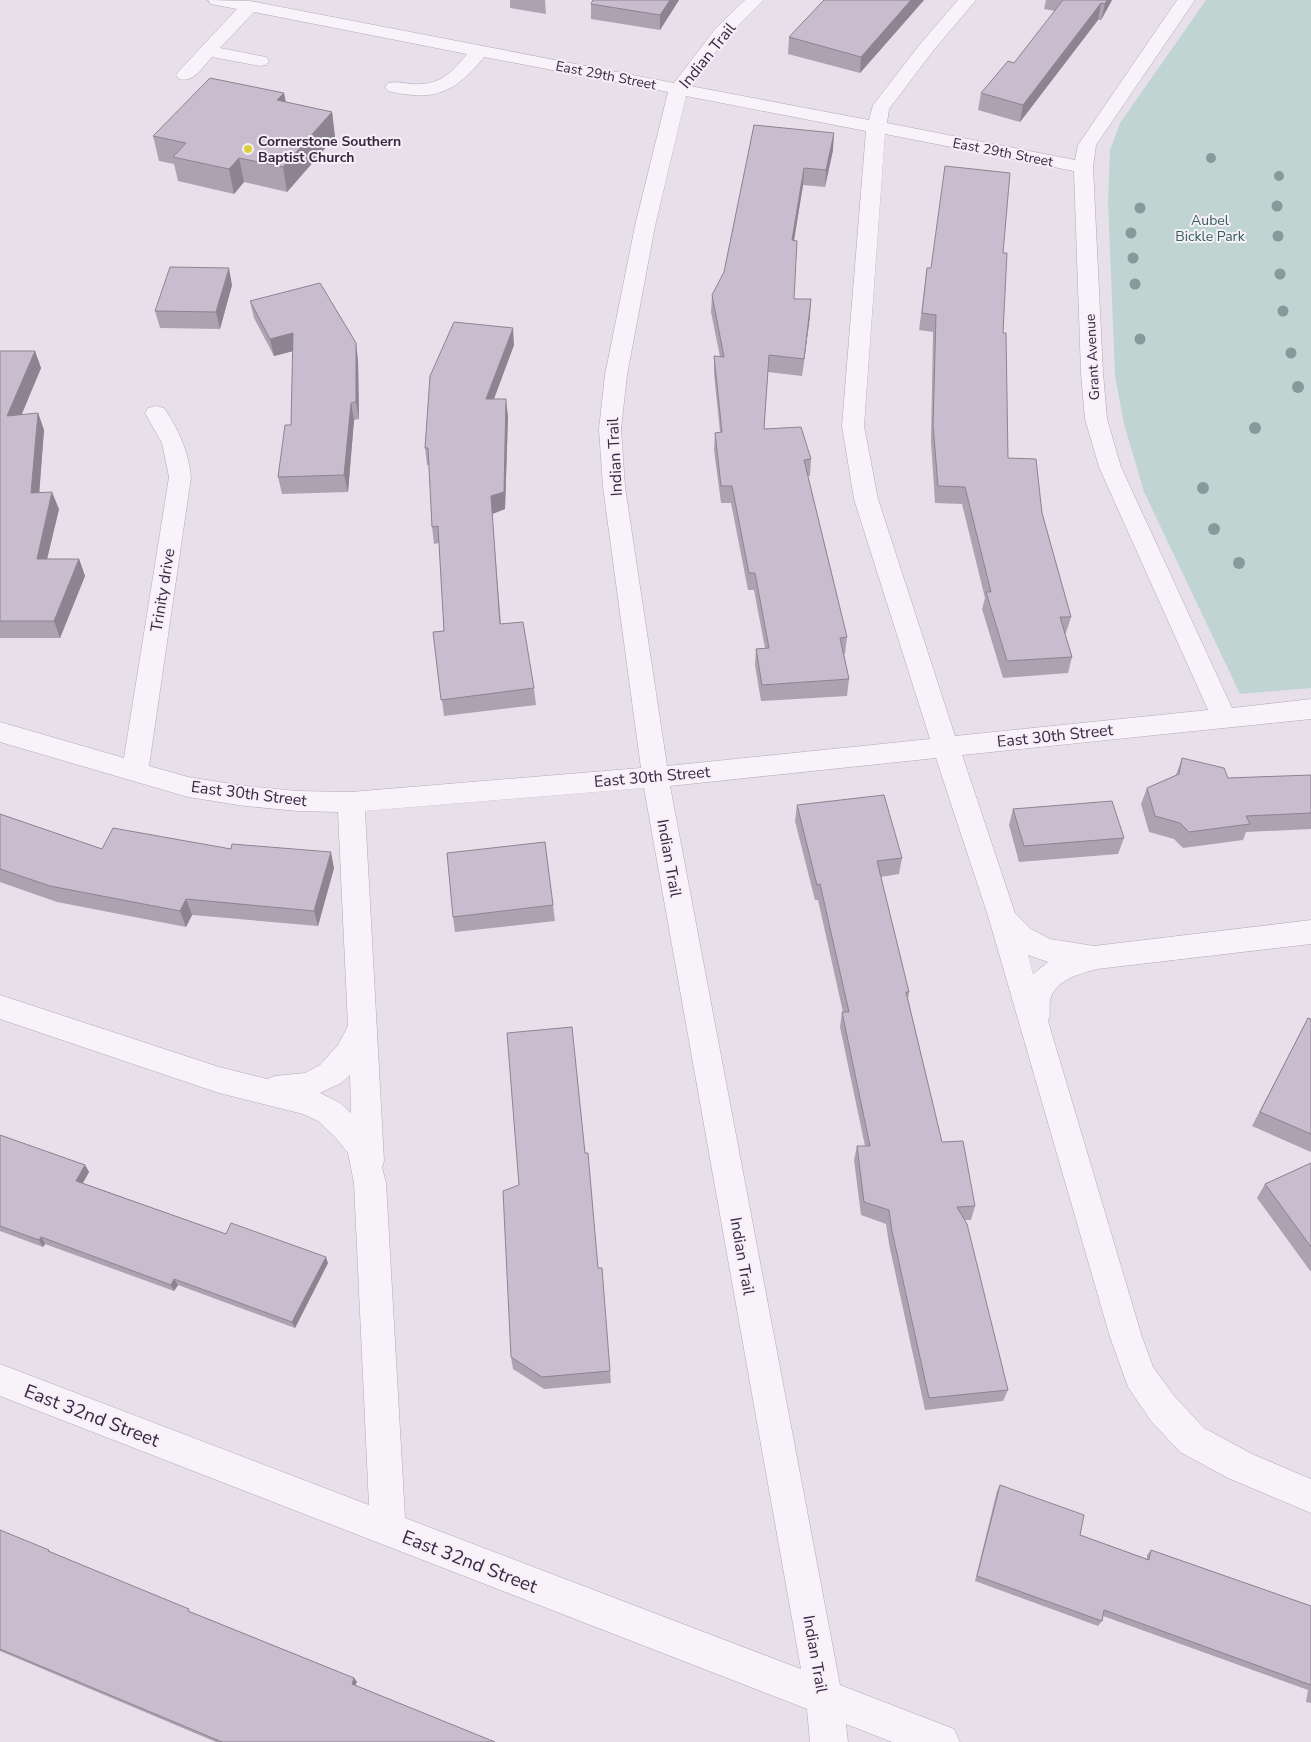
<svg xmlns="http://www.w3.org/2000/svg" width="1311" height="1742" viewBox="0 0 1311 1742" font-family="'Nunito Sans',sans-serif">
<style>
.green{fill:#c0d5d1}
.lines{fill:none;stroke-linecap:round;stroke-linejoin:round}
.minor-casing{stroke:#b3a8b8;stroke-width:1}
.minor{fill:#f7f3f8;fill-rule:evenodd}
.tree{fill:#849a9b}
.wall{fill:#aca2b1}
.shaded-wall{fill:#8c8490}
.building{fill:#c8bcce;stroke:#8c8490}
.poi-dot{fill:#dbcf39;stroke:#f5eff7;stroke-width:2}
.labels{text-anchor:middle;stroke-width:4;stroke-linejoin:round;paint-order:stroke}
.far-street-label{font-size:14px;fill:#3b2743;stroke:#f5eff7}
.far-poi-label{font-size:14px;font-weight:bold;fill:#3b2743;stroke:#f5eff7;text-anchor:start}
.far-park-label{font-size:14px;fill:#33605b;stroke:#f5eff7}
.street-label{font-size:16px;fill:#3b2743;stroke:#f5eff7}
.near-street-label{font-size:19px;fill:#3b2743;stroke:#f5eff7}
</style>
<rect width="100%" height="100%" fill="#e7e0ea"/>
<path class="green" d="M1206,0H1311V688L1240,694L1144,492L1124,424L1115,376L1108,201L1110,150L1120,123Z"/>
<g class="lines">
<g class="minor-casing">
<path id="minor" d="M208,0L250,1L674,83L716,28L745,0H764L728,36L690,86L869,120L873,105L921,43L958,0H976L933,51L889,109L887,123L1075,160L1078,145L1177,0H1195L1096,145L1093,167L1103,373L1107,419L1121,467L1232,708L1311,699V719L962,755L1015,913L1031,929L1050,939L1094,946L1311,920V944L1097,969C1079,974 1054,980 1050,1001C1049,1008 1051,1015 1048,1021L1142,1337L1153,1367L1175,1397L1204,1428L1252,1454L1311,1479V1513L1228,1478L1180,1452L1151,1421L1128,1387L1110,1337L989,919L936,758L670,786L840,1685L954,1729L960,1742H892L846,1724L848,1742H810L807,1709L0,1396V1364L369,1505L354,1183L348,1153L335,1137L318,1121L303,1114L219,1093L0,1019V995L219,1067L267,1079L275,1076L305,1073L320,1065L338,1045L348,1026L338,812L297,811L245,806L188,797L0,742V722L124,758L169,477L162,443L145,413L148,408L156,406L164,408C179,430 188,451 191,477L149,766L188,777L245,786L297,791L351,792L641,768L603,487L599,429L605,375L635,226L668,92L484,57C455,93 434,102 388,91L385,87L388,83C396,81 403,83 411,84C439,86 451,74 467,54L254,12L220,48L266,57L269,61L266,65L260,66L212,57C202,67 194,83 179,79L176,75L179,71L237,9L211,4ZM686,96L866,131L842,426L854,499L930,739L667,766L625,487L621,429L627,375L655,226ZM885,134L1074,171L1081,373L1085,419L1099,467L1208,710L955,736L878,499L864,426ZM644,788L801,1669L405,1518L386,1183L382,1167L384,1161L365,811ZM1028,955L1048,962L1033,974ZM350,1075L351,1113L340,1103L320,1093L341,1083Z"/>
</g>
<use href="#minor" class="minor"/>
</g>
<g class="tree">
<circle cx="1211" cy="158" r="5"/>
<circle cx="1279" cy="176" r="5"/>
<circle cx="1277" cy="206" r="5.5"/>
<circle cx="1140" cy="208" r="5.5"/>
<circle cx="1131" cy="233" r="5.5"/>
<circle cx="1278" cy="236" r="5.5"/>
<circle cx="1133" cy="258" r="5.5"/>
<circle cx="1280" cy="274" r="5.5"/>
<circle cx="1135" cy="284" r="5.5"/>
<circle cx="1283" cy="311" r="5.5"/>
<circle cx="1140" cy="339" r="5.5"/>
<circle cx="1291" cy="353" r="5.5"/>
<circle cx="1298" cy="387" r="6"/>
<circle cx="1255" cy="428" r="6"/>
<circle cx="1203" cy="488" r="6"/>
<circle cx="1214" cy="529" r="6"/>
<circle cx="1239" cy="563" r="6"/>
</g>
<path class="wall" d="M510,0H545L546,14L510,8Z
M679,0L660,30L591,19V4Z
M924,0L860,73L788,54L789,37Z
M1046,0H1112L1101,20H1098L1020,122L978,110L981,93L1014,63L1055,11L1044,9Z
M284,93L286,102L332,112L335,137L287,192L244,182L234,194L178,181L174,164L159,161L153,136Z
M754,125L833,150L825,187L803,185L794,241V299L810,316L802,376L768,372L764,429L811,459L810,476H808L847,637L845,654H844L849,679L847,696L761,701L755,665L756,649L765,648L754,590H748L731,503H721L714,450L715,433L720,432L714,374V356L720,357L711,312L712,295L724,272Z
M1003,253V333L1008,458L1042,513L1071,617L1066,633H1065L1072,657L1068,673L1003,678L982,609L985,598L962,504L935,503L931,442L933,332L919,330L927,268H931Z
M232,285L220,329L160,328L155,311Z
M250,301L358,360L359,419L354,420L348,492L282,494L278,477L291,425L293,351L274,356L254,318Z
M514,345L494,399L508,416L505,509L492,514L501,624L534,688L536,705L444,716L433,632L444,631L439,543L434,544L432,527L429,465H427L425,448Z
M0,351H35L41,368L21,415L38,413L44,430L39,492L59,509L47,559H79L85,576L60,638H0Z
M1182,758L1228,778L1311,775V829L1246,832L1243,840L1183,848L1174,839L1149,832L1141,804L1147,788L1176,775Z
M797,805L902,858L899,874L881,877L909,992L908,999L942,1142L975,1206L971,1220H965L1008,1390L1003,1401L925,1410L889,1244L886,1224L861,1215L854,1160L857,1146H865L840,1027L842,1012H843L818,900H815L795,821Z
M1013,809L1124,838L1118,854L1019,862L1009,825Z
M0,814L102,849L334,868L318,926L192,915L186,927L57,902L0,882Z
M553,905L555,921L455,932L453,917Z
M1308,1018L1311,1019V1152L1252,1126Z
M0,1135L85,1165L89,1172L83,1183L226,1234L328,1263L295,1328L178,1285L174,1291L45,1244L43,1247L0,1231Z
M585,1153L610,1371L611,1383L544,1389L513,1369L511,1357L519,1185Z
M1311,1163V1272L1257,1198L1265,1184Z
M1000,1485L1080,1535L1147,1559V1555L1151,1550L1311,1606V1703L1306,1702L1308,1690L1103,1616L1102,1621L1098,1626L975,1581L997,1491Z
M0,1530L191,1612L354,1678L357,1682L355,1685L495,1742H216L0,1651Z"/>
<path class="shaded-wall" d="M670,0H679L660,30V15Z
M911,0H924L860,73L861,57Z
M1107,0H1112L1101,20L1105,4Z
M1101,3L1098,20L1020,122L1023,105Z
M284,93L288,118L277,100Z
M332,112L335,137L287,192L283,167Z
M834,133L833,150L825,187L826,170Z
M239,158L244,182L234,194L229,169Z
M804,168L803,185L791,258L792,240Z
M229,268L232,285L220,329L216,312Z
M811,299L810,316L802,376L804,359Z
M513,328L514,345L487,417L486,399Z
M293,333L297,350L274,356L270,339Z
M356,343L358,360L359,419L356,402Z
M35,351L41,368L14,433L7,416Z
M506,399L508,416L505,509L492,514L491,496Z
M351,403L354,420L348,492L344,475Z
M38,413L44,430L38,510L31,493Z
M52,492L59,509L43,576L37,559Z
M79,559L85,576L60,638L54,621Z
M331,852L334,868L318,926L314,911Z
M186,899L192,915L186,927L180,911Z
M85,1165L89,1172L80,1188L76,1181Z
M41,1237L45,1244L43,1247L39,1240Z
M326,1257L328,1263L295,1328L292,1322Z
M174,1279L178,1285L174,1291L171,1285Z
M354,1678L357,1682L354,1688L352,1684Z"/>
<path class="building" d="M593,0H670L660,15L591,4Z
M824,0H911L861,57L789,37Z
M1063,0H1107L1105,4L1101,3L1023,105L981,93L1008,61L1014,63Z
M210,78L284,93L277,100L332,112L283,167L239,158L229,169L173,157L186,143L153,136Z
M754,125L834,133L826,170L804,168L792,240L797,241L794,299H811L804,359L769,355L764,429L801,427L811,459L804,460L847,637L840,638L849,679L762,685L756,649L769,648L755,573H749L732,486H721L715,433L722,432L714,356L724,357L712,295L724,272Z
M945,166L1010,173L1003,253H1007L1003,333H1006L1008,458L1036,459L1042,513L1071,617H1060L1072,657L1007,661L986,592H991L965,487L938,486L933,425L936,315L922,313L927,268H931Z
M170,267L229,268L216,312L155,311Z
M320,283L356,343V402L351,403L344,475L278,477L285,425H291L293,333L270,339L250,301Z
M454,322L513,328L486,399H506L504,492L491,496L500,624L523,622L534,688L441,700L433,632L444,631L438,526L432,527L428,448H425L430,376Z
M0,351H35L7,416L38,413L31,493L52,492L37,559H79L54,621H0Z
M1182,758L1224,768L1228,778L1311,775V813L1246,816L1250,824L1189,832L1180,823L1155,816L1147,788L1179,774Z
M884,795L902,858L877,861L909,992H906L942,1142L963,1141L975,1206L957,1207L967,1224L1008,1390L929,1398L892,1231L889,1210L864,1202L857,1146H870L842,1012H849L820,884L817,885L797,805Z
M1112,801L1124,838L1024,846L1013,809Z
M0,814L102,849L113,828L231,849L232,844L331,852L314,911L186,899L180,911L50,886L0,869Z
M545,842L553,905L453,917L447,853Z
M1308,1018L1311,1019V1134L1260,1112Z
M572,1027L585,1153H588L598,1268H602L610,1371L542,1377L511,1357L503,1191L519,1185L507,1033Z
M0,1135L85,1165L76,1181L226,1234L231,1223L326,1257L292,1322L174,1279L171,1285L41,1237L39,1240L0,1226Z
M1311,1163V1247L1265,1184Z
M1000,1485L1084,1515L1080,1535L1149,1560L1151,1550L1311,1606V1685L1104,1610L1102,1621L977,1576Z
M0,1530L49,1550L48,1551L189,1609L188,1611L354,1678L352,1684L495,1742H222L0,1649Z"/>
<circle class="poi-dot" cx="248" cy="149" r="5"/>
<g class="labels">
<g class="far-street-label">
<text transform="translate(606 75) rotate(11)" y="5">East 29th Street</text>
<text transform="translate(1003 152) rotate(11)" y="5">East 29th Street</text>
<text transform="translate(1092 357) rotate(-93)" y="5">Grant Avenue</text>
</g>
<g class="far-poi-label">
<text x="258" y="146">Cornerstone Southern<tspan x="258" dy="16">Baptist Church</tspan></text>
</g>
<g class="far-park-label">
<text x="1210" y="225">Aubel<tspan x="1210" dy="16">Bickle Park</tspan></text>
</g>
<g class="street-label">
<text transform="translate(707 55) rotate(-51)" y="6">Indian Trail</text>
<text transform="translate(614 457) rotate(-93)" y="6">Indian Trail</text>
<text transform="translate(162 590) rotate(-81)" y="6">Trinity drive</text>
<text transform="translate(1055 735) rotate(-6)" y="6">East 30th Street</text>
<text transform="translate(652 776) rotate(-5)" y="6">East 30th Street</text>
<text transform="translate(249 793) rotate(7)" y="6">East 30th Street</text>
<text transform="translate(670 858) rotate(80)" y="6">Indian Trail</text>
<text transform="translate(743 1256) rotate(80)" y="6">Indian Trail</text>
<text transform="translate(816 1654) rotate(80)" y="6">Indian Trail</text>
</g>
<g class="near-street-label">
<text transform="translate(92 1415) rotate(21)" y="7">East 32nd Street</text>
<text transform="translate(470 1561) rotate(21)" y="7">East 32nd Street</text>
</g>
</g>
</svg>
